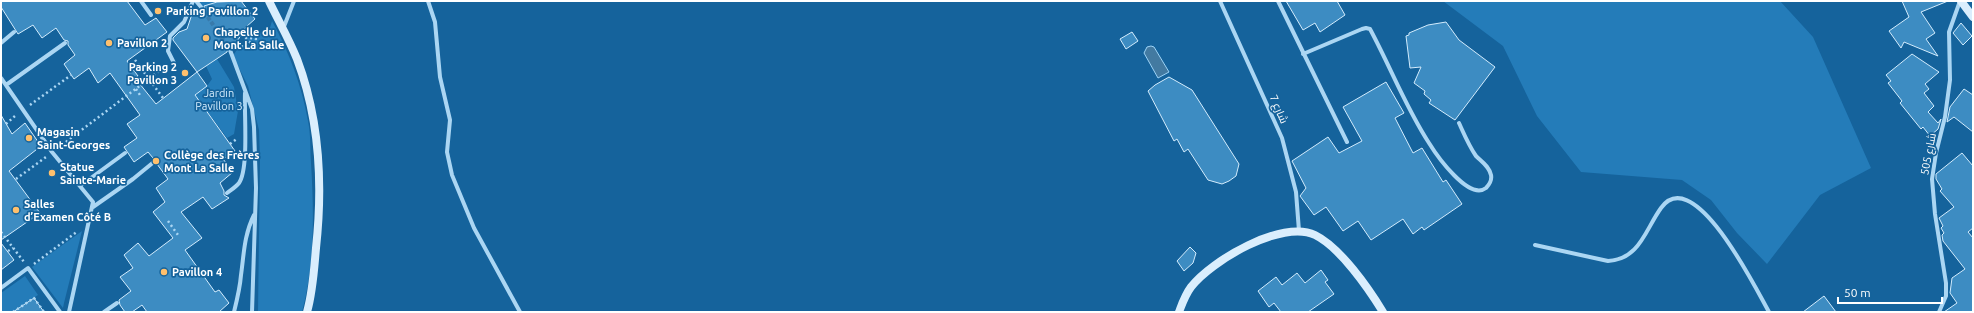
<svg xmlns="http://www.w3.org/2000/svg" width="1974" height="313" viewBox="0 0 1974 313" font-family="Ubuntu,Cairo,sans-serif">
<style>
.green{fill:#247cb9}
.water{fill:#437aa1;stroke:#9dd3f6}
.building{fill:#3d8cc2;stroke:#d3ecfd}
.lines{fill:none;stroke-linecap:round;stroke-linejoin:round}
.street-tunnel{stroke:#387aab;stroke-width:4;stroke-dasharray:4 2;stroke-linecap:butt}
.path{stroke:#abd6f3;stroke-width:2.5;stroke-dasharray:2 3;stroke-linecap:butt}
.street{stroke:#abd6f3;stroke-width:4}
.secondary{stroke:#daeefd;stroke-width:8}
.poi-dot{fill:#ffc06d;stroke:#15639c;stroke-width:1.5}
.labels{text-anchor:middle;stroke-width:3.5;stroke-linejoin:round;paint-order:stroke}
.poi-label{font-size:11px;font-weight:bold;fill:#fff;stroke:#15639c;text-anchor:start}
.park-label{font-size:11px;fill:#d3ecfd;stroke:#15639c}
.street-label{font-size:11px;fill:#fff;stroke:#15639c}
</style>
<rect width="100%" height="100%" fill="#15639c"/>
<path class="green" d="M200,1H227L217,2L201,7L197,3Z
M1443,1H1780L1813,37L1871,168L1820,195L1767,264L1737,233L1711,200L1682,180L1581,172L1537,116L1503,46Z
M272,21C289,52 302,86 308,121C311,135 310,150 311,163C314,212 315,264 302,312H258L260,161L259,130L248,86L233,56L239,46L254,47L244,37L255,38L246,31L266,33L269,31Z
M217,59L234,87L238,111L234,134L227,138L195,95L207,86L212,79L206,66Z
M82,231L64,303L63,308L32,267Z
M25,276L38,295L13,312H1V293Z"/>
<path class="water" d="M1151,46L1154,47L1169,72L1158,78L1144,53L1147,47Z"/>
<path class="building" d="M1,1H127L145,25L156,18L167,32L127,61L138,76L135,78L156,104L197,72L207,86L195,95L235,151L223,159L233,172L220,183L224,191V195L229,198L212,209L203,197L181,212L202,238L185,250L215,292L219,290L229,303L219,312H147L142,305L132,312H125L120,305L119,300L131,291L120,277L133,268L124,255L138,243L149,256L173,238L153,212L165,202L156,188L168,179L157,164L158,161L157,158H153L148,152L134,162L124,147L137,138L127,124L140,115L110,73L98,83L89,68L74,79L64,64L75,55L68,45V41L64,40L56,28L42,38L33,25L18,34L1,7Z
M241,1L255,19L246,27L233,48L228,47L227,52L197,72L173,40V38L179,32L187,29L191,17L198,9H204V6L217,2Z
M1286,1H1337L1345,15L1320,32L1315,23L1303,30Z
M1902,1H1948L1921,12L1935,33L1926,39L1938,56L1904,42L1901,48L1889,31L1909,17Z
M1446,22L1459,40L1495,67L1455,120L1429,103L1431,100L1424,94L1425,91L1414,83L1421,67L1410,68L1406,36L1409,35V33L1428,25Z
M1961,23L1972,36L1963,45L1953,33Z
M1132,32L1138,41L1126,49L1120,39Z
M1912,54L1939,72L1925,84L1929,89L1924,93L1934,106L1928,112L1938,123L1941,119L1938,129L1930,136L1923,127L1921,129L1900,103L1902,101L1888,83L1891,81L1886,75Z
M1169,77L1192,90L1239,164L1236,176L1229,181L1222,184L1208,180L1188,149L1184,152L1177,139L1174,141L1148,91L1155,85Z
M1386,82L1404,113L1395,118L1413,153L1422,148L1443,182L1446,180L1462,204L1424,230L1422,227L1413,234L1403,219L1371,240L1358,221L1343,231L1326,207L1314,215L1300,196L1306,188L1292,161L1328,137L1339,153L1362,141L1343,107Z
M1964,89L1973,95V132L1954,117L1947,122L1950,107Z
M1,115L12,134L25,123L41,146L9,171L40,213L1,240Z
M1962,153L1973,166V228L1968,232L1973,238V312H1944L1957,303L1950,293L1952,278L1965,269L1943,241L1942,235L1944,233L1941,228L1943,226L1939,218L1954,207L1940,191L1942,189L1936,179V174Z
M1,243L14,260L1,270Z
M1190,247L1196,253L1193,263L1184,271L1177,261Z
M1321,270L1328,280L1325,282L1334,294L1308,312H1281L1274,303L1269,307L1258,291L1276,277L1282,285L1297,273L1305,283Z
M1824,296L1836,312H1803Z
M34,298L44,312H13Z"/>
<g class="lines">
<path class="street-tunnel" d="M201,7L230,50"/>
<path class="path" d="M237,48L239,46L255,47L244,37L256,39L246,31L259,32
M135,60L163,98
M136,89L140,95
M30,105L71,75
M6,124L16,115
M230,144L238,138
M58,148L167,65
M16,179L46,157
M168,221L178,235
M1,232L24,262
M8,251L13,248
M34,264L78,231
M13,312L34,298L44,312"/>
<path class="street" d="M141,1L151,15
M196,1L201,7
M428,1L435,22L440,77L450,120L447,152L452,175L474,228L520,312
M1220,1L1282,138L1296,192L1299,231
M1278,1L1347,142
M283,29L294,1
M1,43L14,32
M230,50L252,109L254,127L256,188L252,312
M1303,54L1362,29L1366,28L1370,29C1390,66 1406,108 1429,143C1437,156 1469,201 1486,188C1489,185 1492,180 1491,175C1489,166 1482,162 1476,156C1469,146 1464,134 1459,123
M175,65L168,51L170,36L184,22L193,1
M1,78L52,152L93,202L69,312
M6,85L65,43
M80,186L125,153
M227,193C231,190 236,187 239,183C249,169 244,113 245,93
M93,207L133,179L155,161
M1535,245L1608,261C1640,259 1645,230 1661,208C1694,162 1757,291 1769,312
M1,288L28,268L60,312
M104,312L117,303
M234,312C237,300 240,288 241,275C244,254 244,235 254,215
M1939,312L1946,296V283L1935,214L1932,179L1936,153L1945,117L1950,80L1949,32L1960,1"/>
<path class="secondary" d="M269,1C278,20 289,39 297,59C320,120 323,184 316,248C314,270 313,291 307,312
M1961,1L1973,17
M1179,312C1182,304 1185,295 1191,287C1211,261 1282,219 1315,235C1340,247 1369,289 1383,312"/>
</g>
<g class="poi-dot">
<circle cx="158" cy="11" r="4"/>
<circle cx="206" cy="38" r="4"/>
<circle cx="109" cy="43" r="4"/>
<circle cx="185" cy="73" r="4"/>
<circle cx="29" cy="138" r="4"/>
<circle cx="156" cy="161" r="4"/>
<circle cx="52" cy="173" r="4"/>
<circle cx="16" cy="210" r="4"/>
<circle cx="164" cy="272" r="4"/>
</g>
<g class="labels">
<g class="poi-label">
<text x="166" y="15">Parking Pavillon 2</text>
<text x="214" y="36">Chapelle du<tspan x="214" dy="13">Mont La Salle</tspan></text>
<text x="117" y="47">Pavillon 2</text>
<text x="177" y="71" text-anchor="end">Parking 2<tspan x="177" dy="13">Pavillon 3</tspan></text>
<text x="37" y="136">Magasin<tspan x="37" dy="13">Saint-Georges</tspan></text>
<text x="164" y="159">Collège des Frères<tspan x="164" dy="13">Mont La Salle</tspan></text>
<text x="60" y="171">Statue<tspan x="60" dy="13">Sainte-Marie</tspan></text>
<text x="24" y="208">Salles<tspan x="24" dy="13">d’Examen Côté B</tspan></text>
<text x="172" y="276">Pavillon 4</text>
</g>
<g class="park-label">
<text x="219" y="97">Jardin<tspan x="219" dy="13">Pavillon 3</tspan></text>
</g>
<g class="street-label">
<text transform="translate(1279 109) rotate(67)" y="4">شارع 7</text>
<text transform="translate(1928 154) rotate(-79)" y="4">شارع 505</text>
</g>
</g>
<rect width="1974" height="313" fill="none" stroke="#ffffff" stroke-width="4"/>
<path d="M1838 297v6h104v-6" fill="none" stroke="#ffffff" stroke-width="2"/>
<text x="1844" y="297" font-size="12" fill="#ffffff" stroke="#15639c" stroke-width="3" paint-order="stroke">50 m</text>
</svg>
